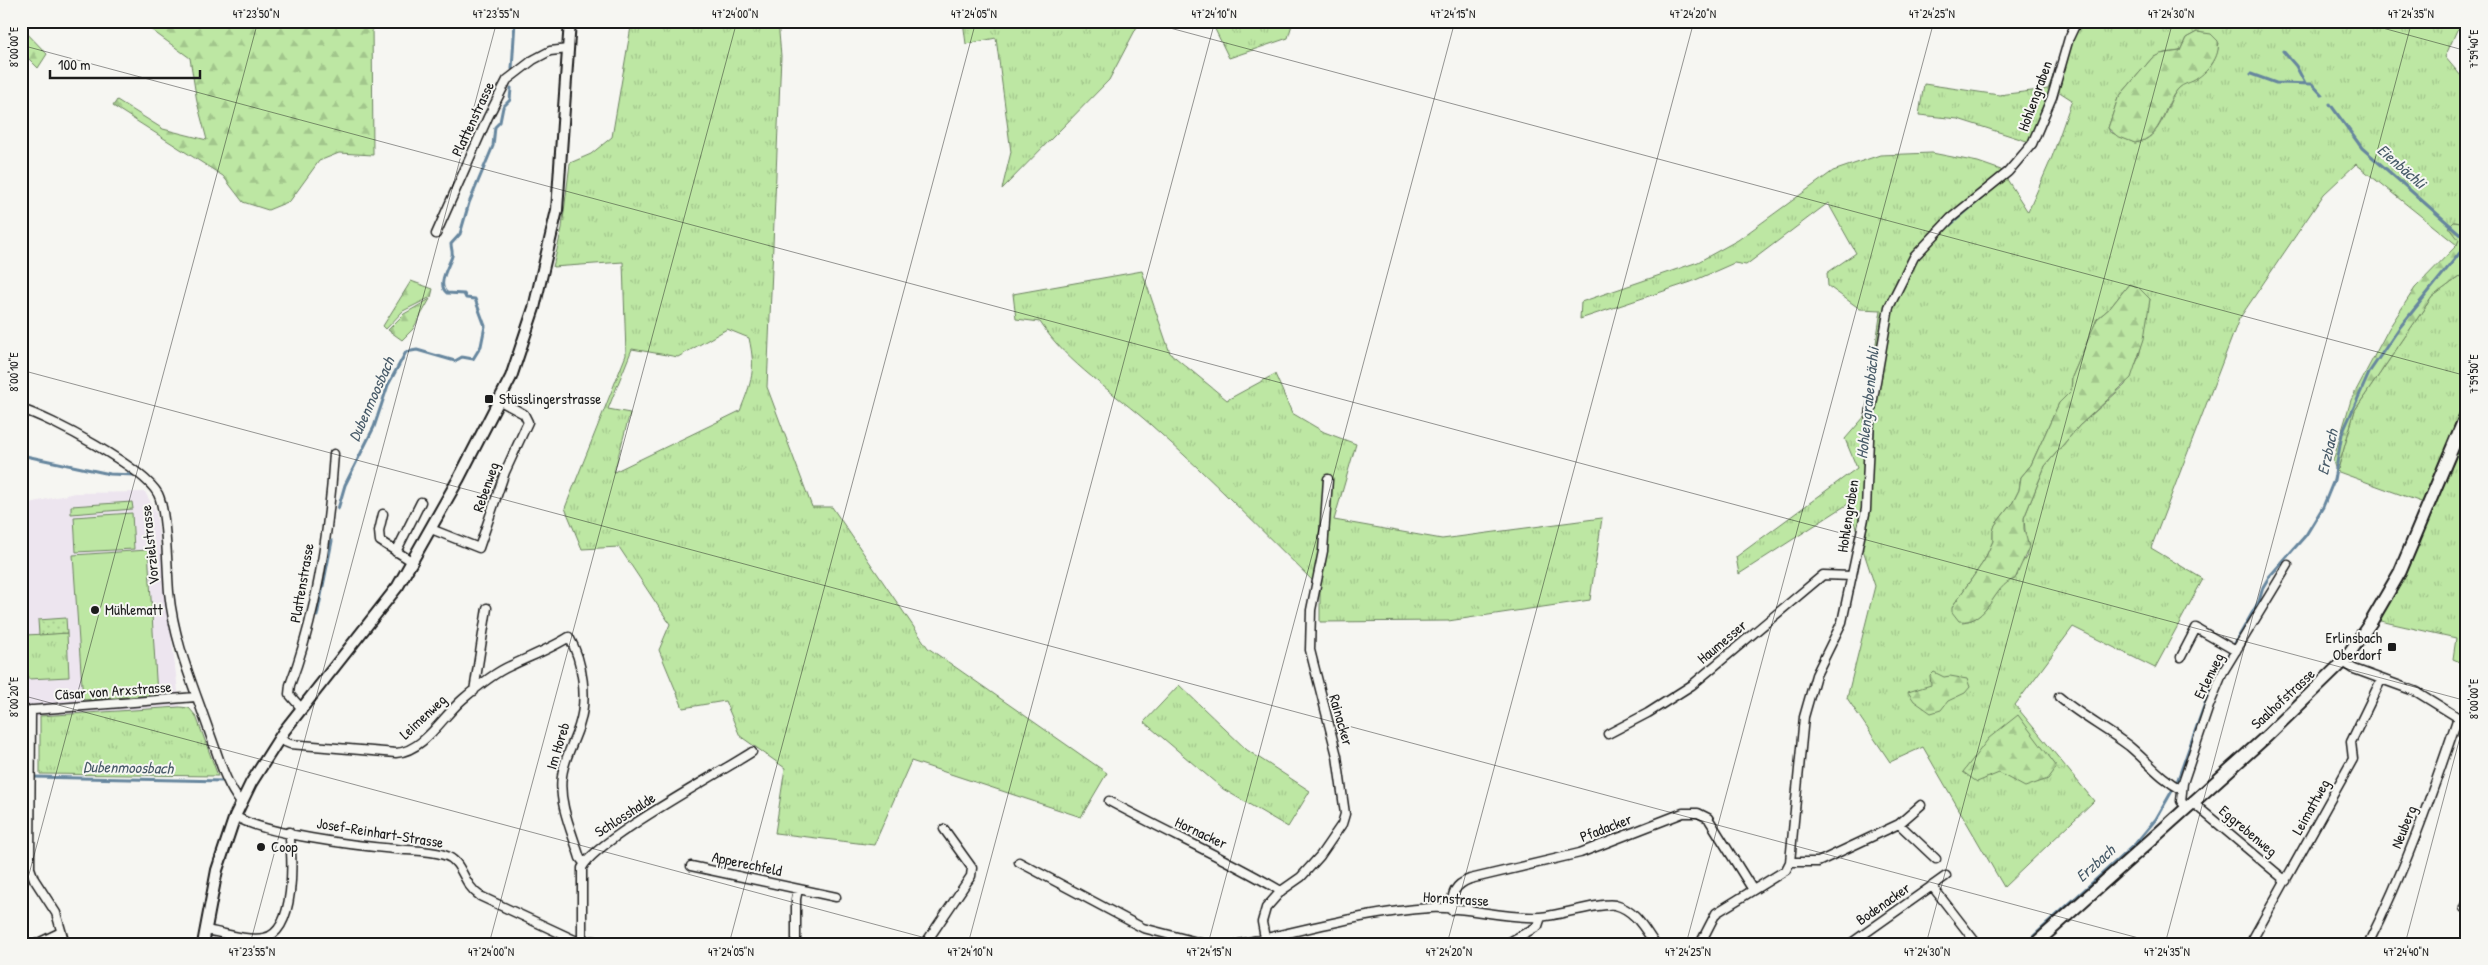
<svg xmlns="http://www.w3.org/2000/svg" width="2488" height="965" viewBox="0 0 2488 965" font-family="'Patrick Hand',sans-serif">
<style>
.built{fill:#ede5ef}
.grass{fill:url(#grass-tufts);stroke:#6c8260;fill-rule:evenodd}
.forest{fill:url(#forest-firs);stroke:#6c8260}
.park{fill:url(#park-dots);stroke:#6c8260}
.garden{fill:#bde7a3;stroke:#6c8260}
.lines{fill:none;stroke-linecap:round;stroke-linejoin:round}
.stream{stroke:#66869e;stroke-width:3}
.minor-casing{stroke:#1c1c1c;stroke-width:11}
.tertiary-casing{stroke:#1c1c1c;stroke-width:14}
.secondary-casing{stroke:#1c1c1c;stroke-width:15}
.minor{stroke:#f6f6f2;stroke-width:8}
.tertiary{stroke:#f6f6f2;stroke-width:10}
.secondary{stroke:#f6f6f2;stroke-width:11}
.ticks{fill:none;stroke:#1c1c1c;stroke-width:1;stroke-opacity:0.45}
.poi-dot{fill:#1c1c1c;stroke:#f6f6f2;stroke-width:2}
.labels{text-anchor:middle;stroke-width:4;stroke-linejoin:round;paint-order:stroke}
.street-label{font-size:15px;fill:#1c1c1c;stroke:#f6f6f2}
.poi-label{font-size:15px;fill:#1c1c1c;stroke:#f6f6f2;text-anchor:start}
.water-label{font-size:16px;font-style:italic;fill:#475a68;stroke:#f6f6f2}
.neatline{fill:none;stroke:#1c1c1c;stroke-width:2}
.ticks-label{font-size:12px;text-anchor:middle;fill:#1c1c1c}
</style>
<defs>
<pattern id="grass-tufts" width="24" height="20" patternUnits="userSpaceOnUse" patternTransform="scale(1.25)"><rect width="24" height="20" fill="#bde7a3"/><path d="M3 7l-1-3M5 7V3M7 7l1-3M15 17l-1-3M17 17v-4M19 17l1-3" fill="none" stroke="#a2c68c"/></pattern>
<pattern id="forest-firs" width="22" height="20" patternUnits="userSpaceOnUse" patternTransform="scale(1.25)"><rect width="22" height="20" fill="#bde7a3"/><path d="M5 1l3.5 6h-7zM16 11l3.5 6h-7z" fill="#a2c68c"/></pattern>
<pattern id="park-dots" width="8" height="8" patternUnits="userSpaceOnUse" patternTransform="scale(1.25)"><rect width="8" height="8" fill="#bde7a3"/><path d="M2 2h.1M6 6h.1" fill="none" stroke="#a2c68c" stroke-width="1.8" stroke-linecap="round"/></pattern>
</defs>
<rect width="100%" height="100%" fill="#f6f6f2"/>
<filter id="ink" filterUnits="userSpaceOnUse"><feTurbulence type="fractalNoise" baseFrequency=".02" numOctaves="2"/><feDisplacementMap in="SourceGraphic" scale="10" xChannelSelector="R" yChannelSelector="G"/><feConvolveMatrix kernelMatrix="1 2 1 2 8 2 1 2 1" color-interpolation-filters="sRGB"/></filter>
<g filter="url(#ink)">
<path class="built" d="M145,492L156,512L180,707L21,718V505L75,493Z"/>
<path class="grass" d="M632,21H778L781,56L767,387L812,507H832L928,648L1107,773L1081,817L911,761L874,845L775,833L785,768L740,736L725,701L683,708L659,650L670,624L619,547L582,549L565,508L626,355L623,262L553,267L562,228L570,163L591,154L612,137ZM727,329L749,338C756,370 752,381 740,411L614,472L630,413L608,409L632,349L678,357Z
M963,21H1140L1109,80L1002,189L1011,152L996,38L966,44Z
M1211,21H1293L1288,38L1229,58Z
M2075,21H2466L2457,30L2445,57L2467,83V224L2454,222L2453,230L2459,240L2457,245L2356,164L2324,194L2239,319L2151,548L2203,579L2155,668L2073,627L2015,705L2094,801L2004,887L1923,747L1890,762L1847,698L1875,586L1848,504L1739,574L1736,557L1857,468L1845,439L1865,416L1881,310L1860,309L1828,286L1827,273L1856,253L1828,203L1746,265L1734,263L1691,282L1580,319L1581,302L1698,262L1738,240L1833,171L1880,155L1932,153L1978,162L2001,170L2028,212L2052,157L2072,100L2058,91L2036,144L1958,119L1919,115L1924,84L1999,95L2048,89ZM2197,32L2219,43C2213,82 2193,70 2177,90C2164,108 2162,139 2135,143L2110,132L2108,128L2118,98L2152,58L2164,53L2180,51L2186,38ZM2129,284L2150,299L2139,357L2125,385L2079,426L2045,466L2024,518L2027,556L2019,567L2017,576C2012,581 2008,580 2003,585C1990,600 1985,620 1962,622L1952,607L1984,561L1993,541V532L1995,525L2013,502L2019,490L2021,477L2031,465L2059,403L2071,391L2072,377L2097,319L2110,308Z
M1142,271L1170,353L1227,400L1275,374L1292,413L1324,432L1356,444L1334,520L1442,539L1602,518L1590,600L1448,621L1320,622V588C1264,533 1210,477 1151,425C1114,392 1067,364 1040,322L1016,319L1013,294Z
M2467,271V665L2453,659L2456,638L2380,621L2432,506L2336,471L2338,469L2355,410L2432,297Z
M67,633L69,677L28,679L25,635Z
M1179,685L1247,750L1310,791L1288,827L1223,789L1144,722Z
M180,707L189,708L196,716L218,776L40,774V716Z"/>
<path class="forest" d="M139,21H372L373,155L339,153L319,161L290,201L268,210L243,202L223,176L113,106L117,100L163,129L207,140L197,102L190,58Z
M21,27L47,54L38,68L21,51Z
M2197,32L2211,34L2218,41C2221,57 2207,73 2193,81C2189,83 2183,84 2179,88C2162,105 2164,138 2135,143L2117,136L2108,128L2118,98L2152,58L2160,54L2180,51L2186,38Z
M2454,222L2467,224V271L2432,297L2355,410L2338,469L2336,471L2333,461L2351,400L2389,328L2415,288L2457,245L2459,240L2449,227Z
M411,281L433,289L431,297L403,311L386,329L383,326Z
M2129,284L2138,287L2150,299L2144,339L2131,378L2079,426L2045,466L2024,518V529L2029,547L2015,579C1992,585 1990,625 1959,621L1952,612V607L1984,561L1993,541V531L1995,525L2013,502L2019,490L2021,477L2031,465L2059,403L2071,391L2072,377L2097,319L2110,308Z
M430,299L413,329L402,340L388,330L404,314Z
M1934,672L1944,677L1950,676L1967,679L1970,687L1965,693L1948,701L1941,710L1931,713L1914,701L1908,692L1931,685L1930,676Z
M2018,715L2057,767L2048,779L2025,787L1999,773L1977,782L1963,772L1989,738Z"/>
<path class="park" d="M66,618L67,633L39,635L38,620Z"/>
<path class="garden" d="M132,502L133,509L71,514V506Z
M132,513L134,549L76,552L74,517Z
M148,550L157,695L83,700L73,555Z"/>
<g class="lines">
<path class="stream" d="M2283,51L2296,66L2305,83
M512,69L515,21
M2251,74L2276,83L2312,84L2322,95
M2330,104L2362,148L2467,240
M1943,231L1984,196
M1873,436L1875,409
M21,455L110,474L135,475
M338,509L345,485L374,427L388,385L406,352L417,350L455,361L462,357L473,359L481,346L485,326L475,299L466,298L464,294L447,293C436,285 449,266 452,256C453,252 451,248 451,244L460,234L469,203L493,146L495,127L500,122L503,107L510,100L511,88
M317,616L332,541
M2234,645L2259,601L2263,587L2269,577L2306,535L2323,507L2334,480L2342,434L2370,371L2400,327L2467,244
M21,776L26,777
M33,777L224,781
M2177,782L2213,681L2231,651
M2025,944L2136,843L2156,819L2172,791"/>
<g class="minor-casing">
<path id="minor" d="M436,234L488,117L507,80L533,60L550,51L568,49
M21,409C51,418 144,468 158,494C167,512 167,570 169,592C174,643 194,687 210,734C219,758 225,783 241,803
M383,514L379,531L380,541L413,562
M431,529L479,548L505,472L528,422L524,414L500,401
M396,552L421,502
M2181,657L2196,628L2236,651
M2343,662L2354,669L2417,692L2467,723
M474,691L487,608
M2059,697C2081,716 2107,729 2129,746C2148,762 2160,778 2182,790
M302,709L289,694L290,685C317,614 329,530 334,454
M31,710L30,868L34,879L56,913L65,944
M21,711L196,697
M1608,734L1648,713L1692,685L1823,575L1852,576
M278,739L290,744L396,753C424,751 443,716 463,699C477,687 494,673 510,666C531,656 550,649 569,637C583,661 588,699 579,726C574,742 564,759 562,776C558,803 572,832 580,858L584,863
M1109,801C1166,832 1225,858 1281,891
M2192,802L2286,881
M2186,807L2181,801L2183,783L2209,706L2223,672L2288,565
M235,816C262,834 359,846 395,849C410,851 429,850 444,855C464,861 461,883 480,896L583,944
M1899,824L1936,859
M1019,862L1143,928L1205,944
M1790,862H1818L1899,824L1921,805
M691,866L836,897
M1932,886L1977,944
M2464,908L2467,901
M1451,910C1452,893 1454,885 1470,879L1580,853L1683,813H1698L1708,818L1753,890
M206,930C223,933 246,941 264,938C296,932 293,857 289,832
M1265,938L1262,922L1266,908L1281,891L1301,877L1320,856L1342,824L1345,814L1337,756L1310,650L1311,610L1323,551L1328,479
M36,944L61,932
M619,944L593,941L582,942V868C594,841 720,773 752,752
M796,944V899L798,889
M925,944L971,876L972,868L944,829
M1239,944C1302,931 1365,912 1430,908C1465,906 1503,919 1540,917C1558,916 1601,902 1615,905C1635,910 1644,928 1655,944
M1506,944L1538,926L1541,917
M1700,944L1716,913L1786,870L1790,862L1804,717L1816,675L1842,622L1866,509L1870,416L1889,307L1914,257L1951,218L2008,172L2032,144L2052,97L2069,38L2077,21
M1850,944L1946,876
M2250,944L2353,759L2351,742L2381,680
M2368,944C2405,871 2432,794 2458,717"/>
</g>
<g class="tertiary-casing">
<path id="tertiary" d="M203,944L217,870L235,816L251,783L284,731L398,586L459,478L511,377L534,308L557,210L570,21"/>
</g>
<g class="secondary-casing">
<path id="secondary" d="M2035,944L2267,736L2343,662L2371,622L2400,572L2467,413"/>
</g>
<use href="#minor" class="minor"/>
<use href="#tertiary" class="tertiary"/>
<use href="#secondary" class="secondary"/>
</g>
</g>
<path class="ticks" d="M1144,21L2467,376M2357,21L2467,51M21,45L2467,701M21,370L2161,944M21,695L948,944M21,904L258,21M250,944L497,21M489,944L737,21M729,944L976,21M968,944L1215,21M1208,944L1455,21M1447,944L1694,21M1686,944L1934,21M1926,944L2173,21M2165,944L2412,21M2405,944L2467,711"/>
<g class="poi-dot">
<rect x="484" y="394" width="10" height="10" rx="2.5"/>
<circle cx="95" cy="610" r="5"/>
<rect x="2387" y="642" width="10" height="10" rx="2.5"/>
<circle cx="261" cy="847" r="5"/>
</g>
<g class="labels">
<g class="street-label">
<text transform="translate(2035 96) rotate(-70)" y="5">Hohlengraben</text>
<text transform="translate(473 119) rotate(-65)" y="5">Plattenstrasse</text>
<text transform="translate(486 487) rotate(-71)" y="5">Rebenweg</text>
<text transform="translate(1848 516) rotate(-81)" y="5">Hohlengraben</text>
<text transform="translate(150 545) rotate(-96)" y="5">Vorzielstrasse</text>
<text transform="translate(302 583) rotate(-80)" y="5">Plattenstrasse</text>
<text transform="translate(1722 642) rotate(-40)" y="5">Haumesser</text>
<text transform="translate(2209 676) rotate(-64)" y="5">Erlenweg</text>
<text transform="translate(113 691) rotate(-4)" y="5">Cäsar von Arxstrasse</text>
<text transform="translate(2283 699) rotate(-43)" y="5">Saalhofstrasse</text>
<text transform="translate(423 717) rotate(-43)" y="5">Leimenweg</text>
<text transform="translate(1341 720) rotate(74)" y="5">Rainacker</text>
<text transform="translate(558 746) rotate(-73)" y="5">Im Horeb</text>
<text transform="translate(2311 807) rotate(-61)" y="5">Leimattweg</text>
<text transform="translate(625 815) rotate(-33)" y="5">Schlosshalde</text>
<text transform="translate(2404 827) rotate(-68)" y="5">Neuberg</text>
<text transform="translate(1606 828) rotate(-21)" y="5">Pfadacker</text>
<text transform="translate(2248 831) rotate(40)" y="5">Eggrebenweg</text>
<text transform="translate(380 833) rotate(9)" y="5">Josef-Reinhart-Strasse</text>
<text transform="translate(1201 833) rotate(25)" y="5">Hornacker</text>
<text transform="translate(747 864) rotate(12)" y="5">Apperechfeld</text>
<text transform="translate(1456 899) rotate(4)" y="5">Hornstrasse</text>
<text transform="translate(1883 904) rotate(-35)" y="5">Bodenacker</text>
</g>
<g class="poi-label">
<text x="499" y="404">Stüsslingerstrasse</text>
<text x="105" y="615">Mühlematt</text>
<text x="2382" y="643" text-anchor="end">Erlinsbach<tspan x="2382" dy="17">Oberdorf</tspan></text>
<text x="271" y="852">Coop</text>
</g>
<g class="water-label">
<text transform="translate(2402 166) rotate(41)" y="6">Eienbächli</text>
<text transform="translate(371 399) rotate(-66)" y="6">Dubenmoosbach</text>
<text transform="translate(1867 403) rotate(-84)" y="6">Hohlengrabenbächli</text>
<text transform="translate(2327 452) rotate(-77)" y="6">Erzbach</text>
<text transform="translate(128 767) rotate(1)" y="6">Dubenmoosbach</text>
<text transform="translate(2095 863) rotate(-42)" y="6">Erzbach</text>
</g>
</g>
<rect width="2488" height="965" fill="none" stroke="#f6f6f2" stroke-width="55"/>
<path d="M50 70v8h150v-8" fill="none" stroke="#1c1c1c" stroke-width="2.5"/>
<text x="58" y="70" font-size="15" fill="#1c1c1c" stroke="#f6f6f2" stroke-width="4" paint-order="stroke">100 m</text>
<rect x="28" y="28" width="2432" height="910" class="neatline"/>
<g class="ticks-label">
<text x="256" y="18">47°23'50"N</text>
<text x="496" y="18">47°23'55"N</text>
<text x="735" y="18">47°24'00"N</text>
<text x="974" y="18">47°24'05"N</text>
<text x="1214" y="18">47°24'10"N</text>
<text x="1453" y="18">47°24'15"N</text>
<text x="1693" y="18">47°24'20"N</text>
<text x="1932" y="18">47°24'25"N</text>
<text x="2171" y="18">47°24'30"N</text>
<text x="2411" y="18">47°24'35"N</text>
<text transform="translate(14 47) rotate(-90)" y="4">8°00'00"E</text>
<text transform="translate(2474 49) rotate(-90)" y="4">7°59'40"E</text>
<text transform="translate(14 372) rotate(-90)" y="4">8°00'10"E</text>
<text transform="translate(2474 374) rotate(-90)" y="4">7°59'50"E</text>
<text transform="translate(14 697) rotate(-90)" y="4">8°00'20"E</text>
<text transform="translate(2474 699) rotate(-90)" y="4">8°00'00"E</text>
<text x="252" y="956">47°23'55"N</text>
<text x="491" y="956">47°24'00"N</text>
<text x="731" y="956">47°24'05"N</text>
<text x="970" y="956">47°24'10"N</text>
<text x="1209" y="956">47°24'15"N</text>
<text x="1449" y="956">47°24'20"N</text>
<text x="1688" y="956">47°24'25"N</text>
<text x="1927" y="956">47°24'30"N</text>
<text x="2167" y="956">47°24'35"N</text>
<text x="2406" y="956">47°24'40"N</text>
</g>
</svg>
